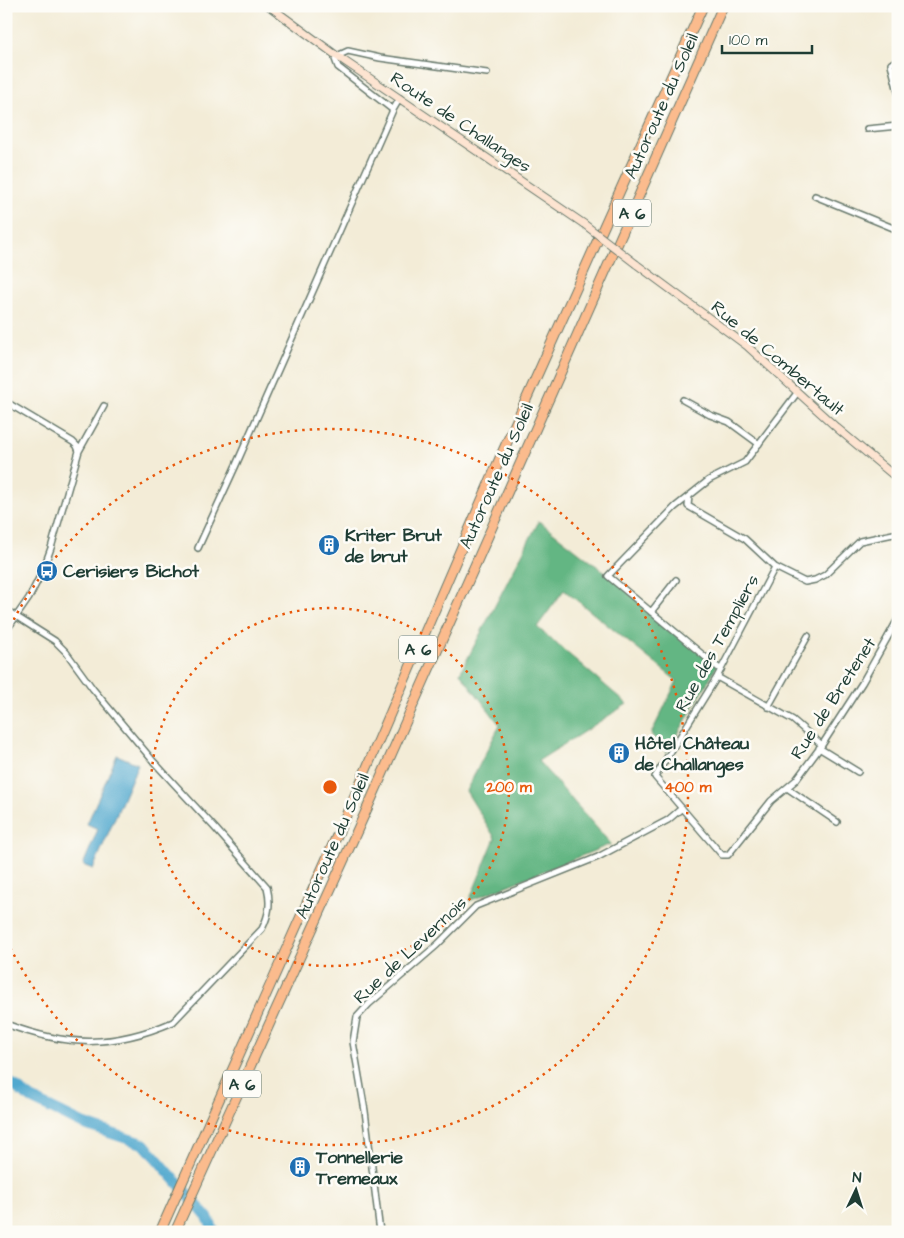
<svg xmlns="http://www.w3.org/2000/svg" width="904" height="1238" viewBox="0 0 904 1238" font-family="'Architects Daughter',sans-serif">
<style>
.forest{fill:#63b683;stroke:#417a5c}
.water{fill:#51a8ce;stroke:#387281}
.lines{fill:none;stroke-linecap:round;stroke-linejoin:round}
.river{stroke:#51a8ce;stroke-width:11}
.street-casing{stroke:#697a6d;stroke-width:8}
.secondary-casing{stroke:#697a6d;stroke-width:9}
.primary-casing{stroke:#697a6d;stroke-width:10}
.highway-casing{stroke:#697a6d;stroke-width:11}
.street{stroke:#fff;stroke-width:5}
.secondary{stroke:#fde4d1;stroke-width:7}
.primary{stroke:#fbbb8d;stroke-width:8}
.highway{stroke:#fbbb8d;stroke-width:9}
.secondary-bridge-casing{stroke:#697a6d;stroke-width:9;stroke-linecap:butt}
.secondary-bridge{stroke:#fde4d1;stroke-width:7}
.ring{fill:none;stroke:#e8590c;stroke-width:2.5;stroke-dasharray:2.5 5}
.labels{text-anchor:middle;stroke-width:5;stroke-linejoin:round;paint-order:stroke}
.shield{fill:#fdfcf7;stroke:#62766e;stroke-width:1}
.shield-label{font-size:16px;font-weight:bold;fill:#1f3d34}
.street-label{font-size:18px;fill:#1f3d34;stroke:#fdfcf7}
.poi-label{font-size:18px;font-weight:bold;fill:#1f3d34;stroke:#fdfcf7;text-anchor:start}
.centre{fill:#e8590c;stroke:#fdfcf7;stroke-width:2.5}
.ring-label{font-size:15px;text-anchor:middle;font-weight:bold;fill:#e8590c;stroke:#fdfcf7;stroke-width:5;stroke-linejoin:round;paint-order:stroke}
</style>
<rect width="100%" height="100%" fill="#fdfcf7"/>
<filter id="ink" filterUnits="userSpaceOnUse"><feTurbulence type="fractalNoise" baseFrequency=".02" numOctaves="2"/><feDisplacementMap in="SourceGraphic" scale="10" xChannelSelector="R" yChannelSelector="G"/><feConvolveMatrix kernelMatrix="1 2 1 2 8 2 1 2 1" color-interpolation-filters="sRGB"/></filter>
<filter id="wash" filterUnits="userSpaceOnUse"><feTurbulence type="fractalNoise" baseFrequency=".0096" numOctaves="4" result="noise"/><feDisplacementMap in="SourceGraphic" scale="20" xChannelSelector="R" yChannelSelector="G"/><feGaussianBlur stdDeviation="1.12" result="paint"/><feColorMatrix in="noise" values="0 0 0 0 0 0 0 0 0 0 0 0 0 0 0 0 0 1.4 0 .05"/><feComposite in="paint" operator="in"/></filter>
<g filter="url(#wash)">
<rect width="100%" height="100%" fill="#f3ecd7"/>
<path class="forest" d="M539,521L607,574L717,666L667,753L651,734L677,681L564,590L537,627L627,704L538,761L611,844L469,901L495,838L466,791L500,725L460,673Z"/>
<path class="water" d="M117,755L138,764L93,869L83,865L98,829L87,824Z"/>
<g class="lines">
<path class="river" d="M6,1080L32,1099L83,1124L144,1144L208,1218L214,1232"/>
</g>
</g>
<g filter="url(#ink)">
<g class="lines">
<g class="street-casing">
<path id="street" d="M898,59L891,64L898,92
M393,110L338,67L335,59L337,56L348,51L380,58L487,73
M867,129L898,126
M815,196L898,230
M683,400L710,415L729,422L759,444
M6,402L73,442L77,446L79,451L51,548L43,570L29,598L6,631
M79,451L104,406
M689,496L688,506L745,539L775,567
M898,533L860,541L825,575L815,580L805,582L775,567L717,677L655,777L722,855H728L771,801L796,780L822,745L862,683L898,619
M198,548L236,465L393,110L400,98
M6,610L55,641L66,652L93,689L154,762L215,828L267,887C271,903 269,915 262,929L173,1022C113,1048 67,1047 6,1024
M651,612L676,580
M721,670L608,576L675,507L709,480L745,462L797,393
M717,677L793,720L822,745
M768,707L808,636
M819,748L858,772
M787,788L837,822
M380,1232L365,1111L353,1042L357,1017L369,1004L437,945L476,906L598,857L668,820L682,808"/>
</g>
<g class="secondary-casing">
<path id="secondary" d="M269,6L337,56L584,224
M636,264L747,346L837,428L898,479"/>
</g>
<g class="primary-casing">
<path id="primary" d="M6,1227L9,1232"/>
</g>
<g class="highway-casing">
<path id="highway" d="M160,1232L356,793L503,451L703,6
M175,1232L371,800L723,6"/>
</g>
<use href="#street" class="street"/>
<use href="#secondary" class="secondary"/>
<use href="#primary" class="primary"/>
<use href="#highway" class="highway"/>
<g class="secondary-bridge-casing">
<path id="secondary-bridge" d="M584,224L636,264"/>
</g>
<use href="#secondary-bridge" class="secondary-bridge"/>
</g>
</g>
<g class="ring">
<circle cx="330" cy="787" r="179"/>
<path d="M7 633A358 358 0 1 1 7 941"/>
</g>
<defs>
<g id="building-disc" transform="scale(1.125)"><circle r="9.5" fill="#1f6fb2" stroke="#fdfcf7"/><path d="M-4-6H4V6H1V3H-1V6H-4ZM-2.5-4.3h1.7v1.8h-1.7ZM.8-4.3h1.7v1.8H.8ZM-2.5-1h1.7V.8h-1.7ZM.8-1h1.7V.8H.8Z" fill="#fff"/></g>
<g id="bus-disc" transform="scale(1.125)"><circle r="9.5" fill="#1f6fb2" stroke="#fdfcf7"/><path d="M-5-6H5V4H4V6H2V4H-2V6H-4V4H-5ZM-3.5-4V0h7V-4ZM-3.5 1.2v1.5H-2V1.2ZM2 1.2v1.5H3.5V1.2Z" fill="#fff"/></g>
</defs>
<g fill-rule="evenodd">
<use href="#building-disc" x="329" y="545"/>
<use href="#bus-disc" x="47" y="571"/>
<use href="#building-disc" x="619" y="753"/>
<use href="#building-disc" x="300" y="1167"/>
</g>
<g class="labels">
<g class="shield">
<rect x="613" y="199.5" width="38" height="27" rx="4"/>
<rect x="399" y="635.5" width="38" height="27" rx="4"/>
<rect x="223" y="1070.5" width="38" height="27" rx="4"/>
</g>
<g class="shield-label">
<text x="632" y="219">A 6</text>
<text x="418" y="655">A 6</text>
<text x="242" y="1090">A 6</text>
</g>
<g class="street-label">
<text transform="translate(661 106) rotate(-66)" y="6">Autoroute du Soleil</text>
<text transform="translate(461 122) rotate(34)" y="6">Route de Challanges</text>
<text transform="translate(778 358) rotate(40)" y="6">Rue de Combertault</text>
<text transform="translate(496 476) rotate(-66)" y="6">Autoroute du Soleil</text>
<text transform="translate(717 643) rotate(-61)" y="6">Rue des Templiers</text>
<text transform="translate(833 698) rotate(-57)" y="6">Rue de Bretenet</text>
<text transform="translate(332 846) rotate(-66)" y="6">Autoroute du Soleil</text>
<text transform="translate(410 950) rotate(-43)" y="6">Rue de Levernois</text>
</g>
<g class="poi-label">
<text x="345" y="541">Kriter Brut<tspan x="345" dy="21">de brut</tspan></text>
<text x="63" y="577">Cerisiers Bichot</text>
<text x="635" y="749">Hôtel Château<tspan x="635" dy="21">de Challanges</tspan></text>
<text x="316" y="1163">Tonnellerie<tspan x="316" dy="21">Tremeaux</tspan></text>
</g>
</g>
<circle cx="330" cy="787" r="8" class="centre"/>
<g class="ring-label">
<text x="509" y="792">200 m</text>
<text x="688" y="792">400 m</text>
</g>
<rect width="904" height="1238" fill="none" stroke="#fdfcf7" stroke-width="25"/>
<g transform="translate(856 1190) rotate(4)" stroke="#fdfcf7" stroke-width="4" paint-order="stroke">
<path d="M0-4L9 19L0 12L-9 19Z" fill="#1f3d34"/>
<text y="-8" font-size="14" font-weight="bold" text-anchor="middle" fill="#1f3d34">N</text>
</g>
<path d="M722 45v8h90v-8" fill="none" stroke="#1f3d34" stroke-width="2.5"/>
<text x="729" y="45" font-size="15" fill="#1f3d34" stroke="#fdfcf7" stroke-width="4" paint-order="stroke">100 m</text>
</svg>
